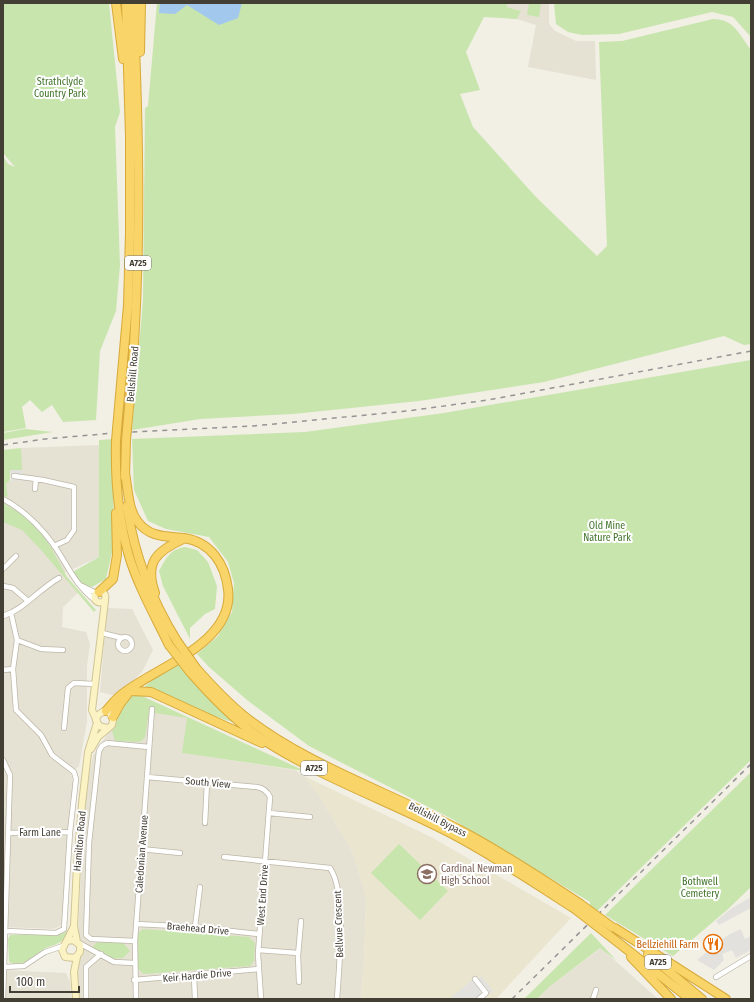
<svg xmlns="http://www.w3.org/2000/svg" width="754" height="1002" viewBox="0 0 754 1002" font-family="'Fira Sans Condensed',sans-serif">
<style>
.residential{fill:#e5e1d3}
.education{fill:#eae5cf}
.green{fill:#c8e5ae}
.parking{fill:#e2e1dd}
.water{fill:#a2c8ed}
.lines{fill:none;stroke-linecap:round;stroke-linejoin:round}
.street-casing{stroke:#bdb7a8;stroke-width:6}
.secondary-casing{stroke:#d0c596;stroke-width:8}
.highway-casing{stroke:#d7aa39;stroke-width:10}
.street{stroke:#fff;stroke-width:4.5}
.secondary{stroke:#fcf3c4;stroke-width:6}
.highway{stroke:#f8d469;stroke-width:8}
.rail{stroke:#949494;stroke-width:1.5;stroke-dasharray:5 5;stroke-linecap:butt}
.highway-bridge-casing{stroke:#d7aa39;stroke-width:10;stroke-linecap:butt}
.highway-bridge{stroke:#f8d469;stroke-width:8}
.labels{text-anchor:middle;stroke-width:4;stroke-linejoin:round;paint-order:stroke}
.shield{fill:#fff;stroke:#7c7972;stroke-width:1}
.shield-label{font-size:9px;font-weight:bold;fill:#443f35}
.park-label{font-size:10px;fill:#40732a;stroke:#fff}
.street-label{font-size:10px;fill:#443f35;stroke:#fff}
.education-label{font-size:10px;fill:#785e54;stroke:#fff;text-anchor:start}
.food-label{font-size:10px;fill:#c56008;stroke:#fff;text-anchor:end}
</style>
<rect width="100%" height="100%" fill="#f2efe5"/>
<path class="residential" d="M507,3H549V24L555,31L576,41H595L596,80L528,67L536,25L517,19L521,11L507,7Z
M99,445V557L64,573L79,592L63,607L62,627L86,632L90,644L87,666V722L79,766L71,774L73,782L62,925L54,929L3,927V503L8,497L6,484L10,480L11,481L21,480V448Z
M107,608L132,609L153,650L142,672L117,696L100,692Z
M135,695L188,718L183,753L295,770L304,776L318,794L352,851L366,896L364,962L361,999H79L77,961L84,805L93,755Z
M601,948L658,999H537L549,987Z
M3,970L66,973L70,982L71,999H3Z"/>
<path class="education" d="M304,776L433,838L571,918L496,999H361L364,962L366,896L352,851L318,794Z"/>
<path class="green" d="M3,3H109L120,112L115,127L120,265L116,311L100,351L96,420L63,422L52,405L42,412L30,400L22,407L26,428L3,432V156L8,164L15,167L3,153Z
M157,3H507V7L521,11L517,19L484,17L466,52L480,90L460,94L473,127L536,197L597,256L607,246L599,42L622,41L713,19C734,19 739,34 751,50V344L744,345L724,336L544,382L419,401L293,414L200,419L132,430L143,300L145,108L148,106Z
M529,3H541L539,17L527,15Z
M554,3H751V37L733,17L712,12L619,34L582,35L568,32L556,24Z
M751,360V760L597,911L590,907V902L452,819L309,746L247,700L209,667L197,654L218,636L232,612L234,583L228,562L209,537L166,529L148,521L134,490L132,439L305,432L444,413Z
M25,429L53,432L3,440V433Z
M114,439L113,548L106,579L92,587L80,584L71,573L99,557V440Z
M21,448L22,470L10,471V480L6,484L8,497L3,496V450Z
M3,503L20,513L40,531L52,549L67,577L96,610L94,612L41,550L22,530L3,522Z
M185,547L197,550L208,562L217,586L215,609L205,614L190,628V639L163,586L159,571C167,557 169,550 185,547Z
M177,658L232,722L140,691Z
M131,691L305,771L182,753L187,718L149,712L145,737L140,742L115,741L112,731Z
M751,772V887L727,910L673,956L605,915Z
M399,844L448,891L420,920L371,873Z
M143,929L249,937L255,943L254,961L250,966L144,974L138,969V933Z
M67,931C65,944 55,944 46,948C33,954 25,969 9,962L8,939L10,935L61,934Z
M591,933L616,960L600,948L549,987L537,999H524Z
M98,942L123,943L130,951L123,958L99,959L94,955L93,946Z"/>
<path class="parking" d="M10,470H22V481H11Z
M751,897V908L719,925L716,921L732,908Z
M741,929L745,939L751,936V950L736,958L732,950L722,954L724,960L714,970L697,960L728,935Z
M481,976L493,991L484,999H449L476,977L478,979Z"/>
<path class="water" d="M160,3H242L238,18L219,25L187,5L175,14L159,13Z"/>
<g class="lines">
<g class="street-casing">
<path id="street" d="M14,476L43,480L74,487V530L67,540L54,546
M35,489L36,479
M3,499C24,510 39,525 53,544C68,565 74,584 95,600
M3,569L16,556
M3,586L13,588L28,601
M82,586L96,593
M3,616C25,609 39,589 59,578
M102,633L122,638
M118 644a7 7 0 1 1 14 0a7 7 0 1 1-14 0Z
M17,640L41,649L63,650
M3,670L13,669
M64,728L68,688L74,683L95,684
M3,760L10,775L3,999
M147,777L257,787C263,788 267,791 270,797L258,954L261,999
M269,813L310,817
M205,823L207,782
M9,833L70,832
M141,849L180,853
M224,857L330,868C347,893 339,967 337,999
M137,924L195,927L259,934
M195,927L200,887
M6,931L56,933L64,929L70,832L76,779L74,772L52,755L41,735L16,710L13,669L17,640L11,613
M135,941L91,939L86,935L89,843L99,751L102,746L107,743L149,747
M79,943L114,962L134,963
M258,950L298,953
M4,967L24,966L45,952L63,946
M194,976L195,999
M716,977L751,956
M475,979L486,993L479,999
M134,980L259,969
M299,982L298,956L301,921
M86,999V967L101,954
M136,999L135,941L152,709
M593,999L596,990"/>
</g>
<g class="secondary-casing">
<path id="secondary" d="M94.5 597a5.5 5.5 0 1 1 11 0a5.5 5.5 0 1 1-11 0Z
M105,601L92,710L99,726L107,728
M91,749L98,737L112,725L113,720L110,713L104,711L98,715L96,720
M67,941L73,940L80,945V952L75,958L65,957L62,950L73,928
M77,942L74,926L77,866L82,804L88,752L97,723
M76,999L74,972L77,957"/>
</g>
<g class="highway-casing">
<path id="highway" d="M116,3L123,59
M140,52L141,3
M117,429L128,305L130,234V136L126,3
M127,429C142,287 140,145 133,3
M116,441C115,480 118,518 129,556C138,586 155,616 169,645
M125,477L126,440
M127,506C134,555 151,599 177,641
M99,592L113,579L117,555L116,513
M155,593C144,562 157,551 183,539
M196,668C211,685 226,701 243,715C305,765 390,792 460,830C501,852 540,877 579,903
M190,672C210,695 231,717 256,735C318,777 390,801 456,836C497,858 536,884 575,909
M131,691L151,692L262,743
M106,711C112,704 117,697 125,692C159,666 235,642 228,589C225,564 211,542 184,538C167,536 150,538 138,522C128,510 128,488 125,473
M113,717L120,704L127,695
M615,928L726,999
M606,933L690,999
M648,954L702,999
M631,957L671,999"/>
</g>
<use href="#street" class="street"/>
<use href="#secondary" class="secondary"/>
<use href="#highway" class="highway"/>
<path class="rail" d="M3,445L45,439L114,433L253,426L407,411L488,400L751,351
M512,999L751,764"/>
<g class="highway-bridge-casing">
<path id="highway-bridge" d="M126,440L127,429
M116,441L117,429
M177,641L196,668
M169,645L190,672
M579,903L612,927
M575,909L606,933"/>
</g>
<use href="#highway-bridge" class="highway-bridge"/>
</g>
<defs>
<g id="school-ring" transform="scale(1)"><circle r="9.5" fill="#fff" stroke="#8d6e63" stroke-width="1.5"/><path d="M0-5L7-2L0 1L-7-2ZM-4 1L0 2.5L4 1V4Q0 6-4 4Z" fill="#8d6e63"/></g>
<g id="restaurant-ring" transform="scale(1)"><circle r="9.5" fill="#fff" stroke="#e8710a" stroke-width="1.5"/><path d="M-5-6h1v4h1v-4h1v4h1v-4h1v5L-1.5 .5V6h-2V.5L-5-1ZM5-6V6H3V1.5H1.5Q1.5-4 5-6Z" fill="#e8710a"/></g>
</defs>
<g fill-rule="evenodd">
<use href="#school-ring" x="427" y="874"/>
<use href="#restaurant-ring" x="713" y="944"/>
</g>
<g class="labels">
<g class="shield">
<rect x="125" y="256" width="26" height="14" rx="3"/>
<rect x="301" y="761" width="26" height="14" rx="3"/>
<rect x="645" y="955" width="26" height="14" rx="3"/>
</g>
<g class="shield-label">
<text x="138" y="266">A725</text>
<text x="314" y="771">A725</text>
<text x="658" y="965">A725</text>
</g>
<g class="park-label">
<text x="60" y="85">Strathclyde<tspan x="60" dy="12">Country Park</tspan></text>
<text x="607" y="529">Old Mine<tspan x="607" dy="12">Nature Park</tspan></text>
<text x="700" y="885">Bothwell<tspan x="700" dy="12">Cemetery</tspan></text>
</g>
<g class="street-label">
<text transform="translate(132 374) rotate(-85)" y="4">Bellshill Road</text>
<text transform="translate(208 782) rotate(5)" y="4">South View</text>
<text transform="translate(438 819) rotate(27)" y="4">Bellshill Bypass</text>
<text x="40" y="836">Farm Lane</text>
<text transform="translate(79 841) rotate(-85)" y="4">Hamilton Road</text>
<text transform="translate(141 854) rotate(-86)" y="4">Caledonian Avenue</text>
<text transform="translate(262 895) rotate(-86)" y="4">West End Drive</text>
<text transform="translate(338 924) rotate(-92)" y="4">Bellvue Crescent</text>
<text transform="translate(198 928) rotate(5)" y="4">Braehead Drive</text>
<text transform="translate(197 975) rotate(-5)" y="4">Keir Hardie Drive</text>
</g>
<g class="education-label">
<text x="441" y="872">Cardinal Newman<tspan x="441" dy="12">High School</tspan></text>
</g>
<g class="food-label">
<text x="699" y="948">Bellziehill Farm</text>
</g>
</g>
<rect width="754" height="1002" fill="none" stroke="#443f35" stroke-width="8"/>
<path d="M10 986v6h69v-6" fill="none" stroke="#443f35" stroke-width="2"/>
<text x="16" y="986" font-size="12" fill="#443f35" stroke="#ffffff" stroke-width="3" paint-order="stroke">100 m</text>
</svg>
